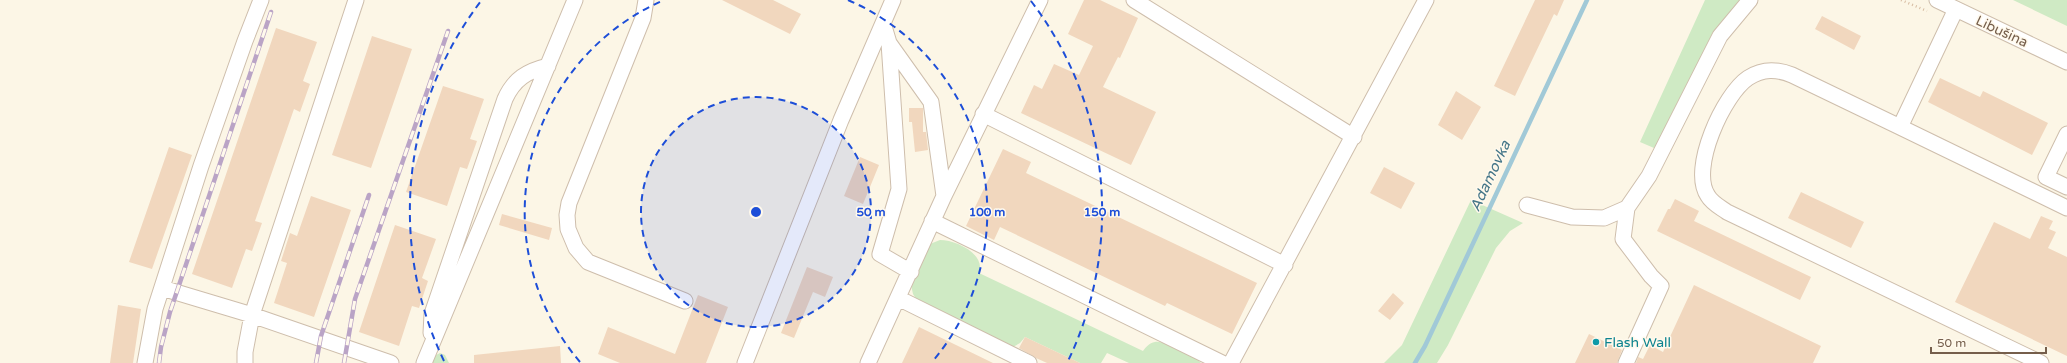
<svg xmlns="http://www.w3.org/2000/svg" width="2067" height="363" viewBox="0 0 2067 363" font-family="'Varela Round',sans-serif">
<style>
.green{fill:#cfeac4}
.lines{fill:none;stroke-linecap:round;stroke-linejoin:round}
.stream{stroke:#a1c9d7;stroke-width:4.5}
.building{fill:#f1d7be}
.minor-casing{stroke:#cebeac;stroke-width:17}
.path{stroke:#d6bba1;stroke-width:2.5;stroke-dasharray:1 3;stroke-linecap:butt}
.minor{stroke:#fff;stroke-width:15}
.rail-casing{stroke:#baa4c6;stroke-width:4.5}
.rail{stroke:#fff9ec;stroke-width:3;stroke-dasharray:9;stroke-linecap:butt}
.ring{fill:none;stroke:#1d4ed8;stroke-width:2;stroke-dasharray:7 5}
.culture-dot{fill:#0f9aa8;stroke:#fff9ec;stroke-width:1.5}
.labels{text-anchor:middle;stroke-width:3;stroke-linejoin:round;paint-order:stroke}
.street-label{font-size:14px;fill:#755e4b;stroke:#fff9ec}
.culture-label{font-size:14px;fill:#0d838f;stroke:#fff9ec;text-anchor:start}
.water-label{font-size:15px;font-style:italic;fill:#457688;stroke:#fff9ec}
.centre{fill:#1d4ed8;stroke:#fff9ec;stroke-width:2}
.ring-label{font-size:12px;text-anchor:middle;font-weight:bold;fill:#1d4ed8;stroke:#fff9ec;stroke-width:3;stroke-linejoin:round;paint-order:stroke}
</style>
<rect width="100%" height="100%" fill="#fcf6e6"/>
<path class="green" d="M1705,0H1750L1720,36L1654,148L1640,142Z
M2013,0H2067V26Z
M1471,200L1523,223L1510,231L1496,248L1448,345L1437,363H1384L1402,345Z
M940,240C956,240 986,254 979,273L1143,351C1146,347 1149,343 1155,342C1165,340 1194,356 1201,363H1129L1107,353L1101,363H1080L1025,337L1020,343L1013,347L918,302L913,294L911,285L930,244Z
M440,353L445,355L449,363H430L434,356Z"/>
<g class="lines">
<path class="stream" d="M1415,363L1425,346L1587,0"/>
</g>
<path class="building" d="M722,0H773L801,14L790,34Z
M1084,0H1100L1138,18L1120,58L1118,57L1103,87L1156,112L1131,165L1021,113L1034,85L1042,89L1054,64L1079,75L1093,46L1068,34Z
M1535,0H1564L1557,16L1554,14L1515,96L1494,86Z
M1822,16L1861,36L1854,50L1815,29Z
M276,28L317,42L303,81L310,84L300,112L294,109L255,221L262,223L252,251L246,249L232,288L192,274Z
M372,36L412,49L371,168L332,155Z
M1940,78L1980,97L1983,91L2048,123L2032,155L1928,102Z
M443,86L484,99L470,139L477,141L467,169L460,167L447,206L406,192Z
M1456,91L1481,107L1462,140L1438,125Z
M909,108H923V132H926L928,150L915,152L912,122H909Z
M169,147L192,155L152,269L129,262Z
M1003,149L1031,162L1026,173L1257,283L1232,334L1167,303L1165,306L1000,227L994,240L966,226Z
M860,157L879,165L863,204L844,196Z
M1384,167L1415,183L1401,209L1370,193Z
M1801,192L1864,222L1851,248L1788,218Z
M311,196L351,210L314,317L274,303L287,263L281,261L290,233L297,236Z
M1675,199L1699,211L1694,221L1811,277L1800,300L1657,231L1668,209H1670Z
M502,214L552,228L549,240L499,225Z
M2041,216L2053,221L2049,229L2056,232L2048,248L2067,257V356L1955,302L1994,222L2030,239Z
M395,225L436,239L422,278L428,281L419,308L412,306L399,346L359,332Z
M807,267L833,277L825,297L813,292L794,338L781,333Z
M1694,285L1821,346L1813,363H1636L1638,357L1643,359L1650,345L1663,352Z
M1393,293L1404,303L1390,320L1378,311Z
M698,295L728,307L706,363H620L598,354L608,327L675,354Z
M118,305L141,309L133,363H110Z
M919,327L993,363H902Z
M1589,334L1622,350L1617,363H1575Z
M1025,337L1080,363H1047L1036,358L1019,348Z
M560,346L561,363H474V355Z"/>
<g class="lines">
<g class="minor-casing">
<path id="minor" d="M646,0L643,18L569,203L567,215L568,229L576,248L588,262L685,301
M1134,0L1354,137
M1937,0L2067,62
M1956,9L1900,127L2067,208
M883,23L889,43L899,189L880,254L911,272
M889,43L931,102L944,196
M983,114L1285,265
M1900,127L1792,75C1777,69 1763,68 1748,78C1724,94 1689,169 1708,196C1712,203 1720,207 1727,212L2041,363
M2067,134L2046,177L2067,187
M1527,205L1572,217L1604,218L1627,208L1649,176L1720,36L1750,0
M932,221L1222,363
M162,288L252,315L391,363
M898,298L1029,363
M431,333L432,314L505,99C514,79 527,71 548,66
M145,363L155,309L201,166L245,41L261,0
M245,363V352L252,315L356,0
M424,363L575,0
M745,363L841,120L893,0
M868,363L944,196L1040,0
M1231,363L1426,0
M1626,363L1661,286L1651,276L1623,239L1627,208"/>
</g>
<path class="path" d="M1901,0L1927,11"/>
<use href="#minor" class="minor"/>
<g class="rail-casing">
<path id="rail" d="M159,363L161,347L170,312L271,12
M316,363L321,336L369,195
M344,363L355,299L448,31"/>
</g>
<use href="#rail" class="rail"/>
</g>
<circle cx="756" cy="212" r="115" fill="#1d4ed8" fill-opacity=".12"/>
<g class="ring">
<circle cx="756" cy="212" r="115"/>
<path d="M580 362A231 231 0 0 1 664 0M848 0A231 231 0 0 1 932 362"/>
<path d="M444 361A346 346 0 0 1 481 1M1031 1A346 346 0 0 1 1068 361"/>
</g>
<circle class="culture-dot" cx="1596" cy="342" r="4"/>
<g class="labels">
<g class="street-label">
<text transform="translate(2002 31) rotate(25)" y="5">Libušina</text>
</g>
<g class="culture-label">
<text x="1604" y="347">Flash Wall</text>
</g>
<g class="water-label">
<text transform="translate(1490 176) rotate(-65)" y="5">Adamovka</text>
</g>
</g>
<circle cx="756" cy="212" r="6" class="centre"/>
<g class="ring-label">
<text x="871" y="216">50 m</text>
<text x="987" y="216">100 m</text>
<text x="1102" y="216">150 m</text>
</g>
<path d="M1931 347v6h115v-6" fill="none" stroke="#755e4b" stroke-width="2"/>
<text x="1937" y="347" font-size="12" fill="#755e4b" stroke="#fff9ec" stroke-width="3" paint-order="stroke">50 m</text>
</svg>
